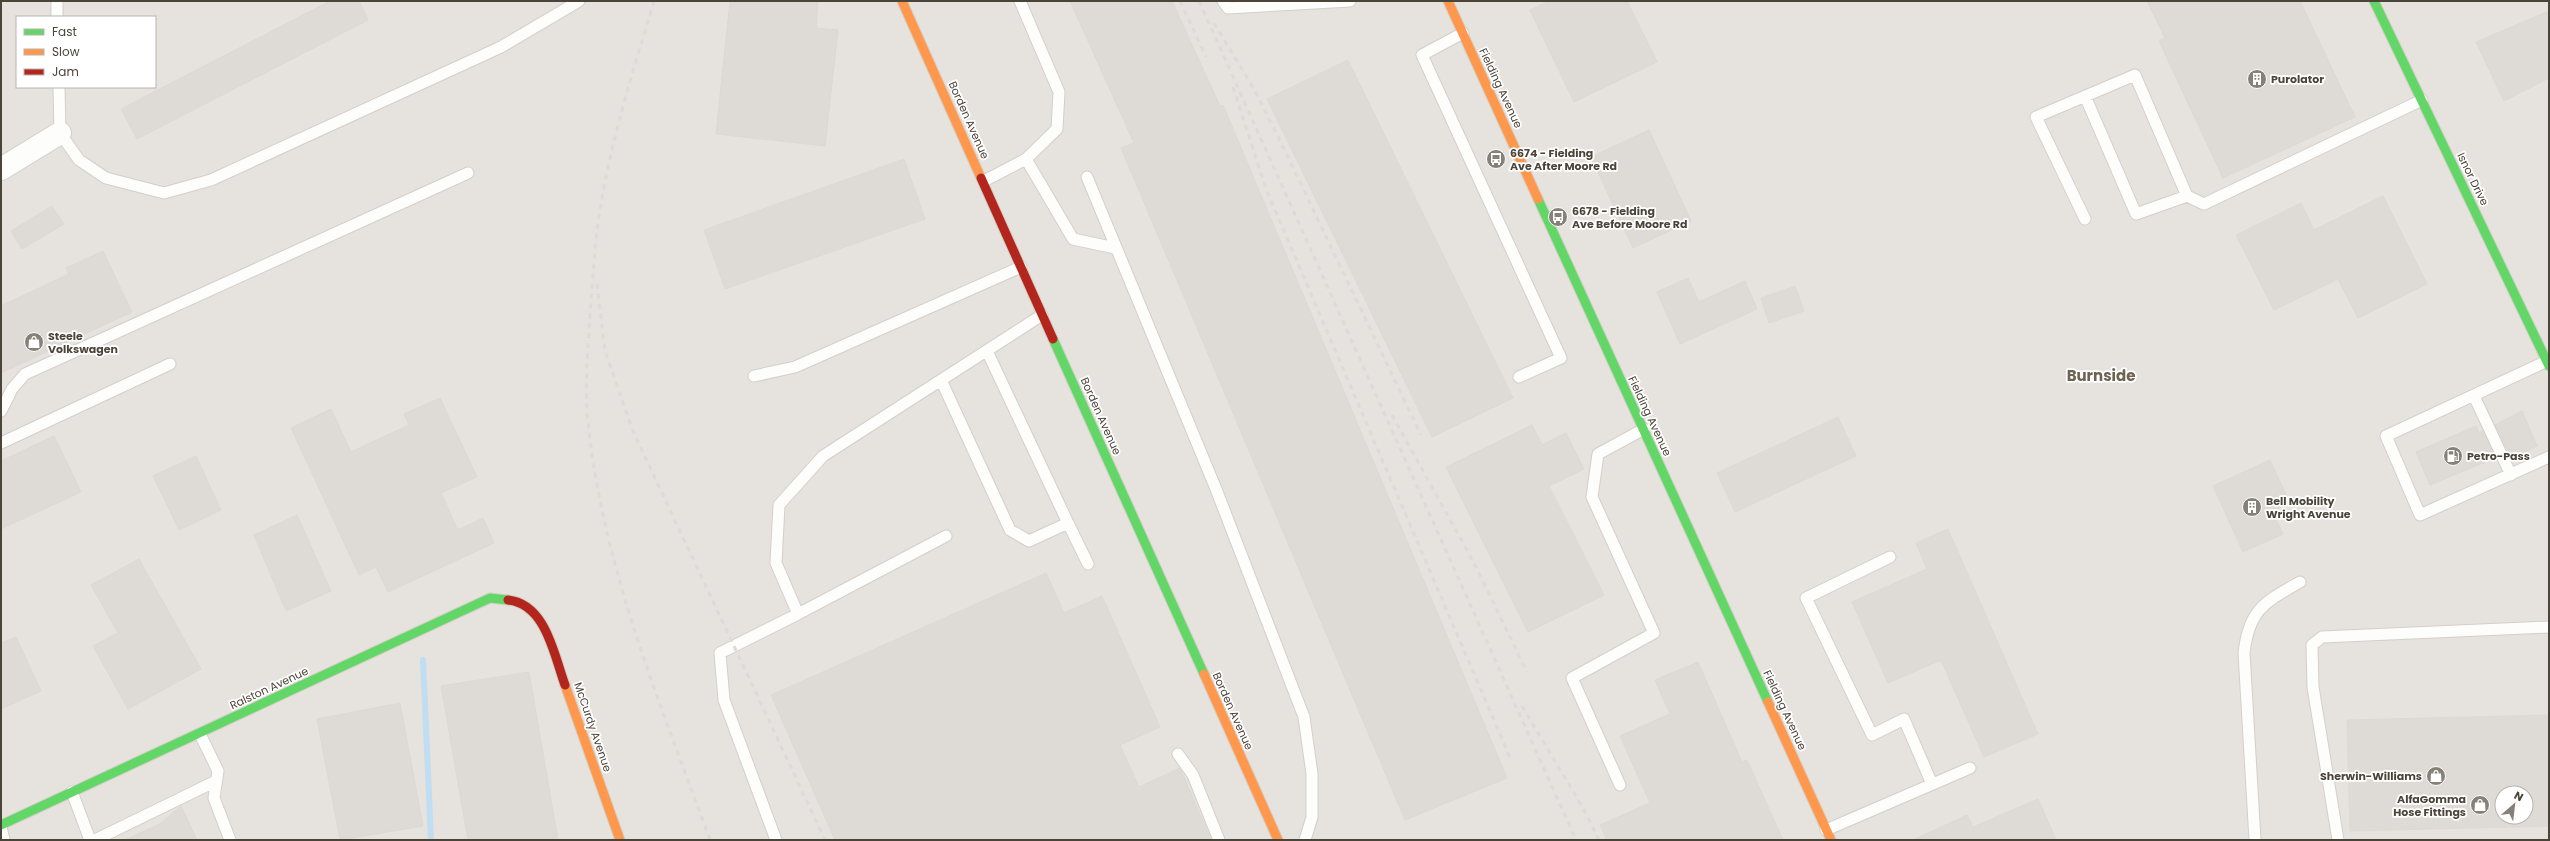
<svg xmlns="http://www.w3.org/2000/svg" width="2550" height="841" viewBox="0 0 2550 841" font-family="Poppins,sans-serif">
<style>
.industrial{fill:#e6e2de;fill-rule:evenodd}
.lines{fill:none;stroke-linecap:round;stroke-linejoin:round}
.stream{stroke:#c0ddf1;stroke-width:6}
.building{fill:#dedbd6;stroke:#dcd9d4;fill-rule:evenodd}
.lane-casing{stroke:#d2d0cb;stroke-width:13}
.street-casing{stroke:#d2d0cb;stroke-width:24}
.fast-casing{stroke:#d3cfc5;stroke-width:11}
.slow-casing{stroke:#d3cfc5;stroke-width:11}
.jam-casing{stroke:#d3cfc5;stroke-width:11}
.lane{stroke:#fdfdfc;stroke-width:11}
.street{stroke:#fdfdfc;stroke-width:22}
.fast{stroke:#63d668;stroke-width:9}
.slow{stroke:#ff974d;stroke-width:9}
.jam{stroke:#b3261e;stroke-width:9}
.rail{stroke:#dbdbda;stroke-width:3;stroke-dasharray:5 5;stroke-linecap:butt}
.labels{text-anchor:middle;stroke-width:3.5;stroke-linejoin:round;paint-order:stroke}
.poi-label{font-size:11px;font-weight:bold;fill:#4b4439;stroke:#fff;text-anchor:start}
.street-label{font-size:11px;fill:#4b4439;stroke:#fff}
.district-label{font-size:15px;font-weight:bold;fill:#6e6250;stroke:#fff}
</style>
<rect width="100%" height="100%" fill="#f4f2ee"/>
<path class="industrial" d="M1,1H2549V840H1ZM17,17H155V87H17ZM2502,793H2526V817H2502Z"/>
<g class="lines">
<path class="stream" d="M423,660L431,840"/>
</g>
<path class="building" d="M330,1H359L368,20L137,139L121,109Z
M730,1H818L816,28L838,30L825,146L716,134Z
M1070,1H1172L1220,106L1223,105L1507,778L1405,820L1121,148L1134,143Z
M1550,1H1627L1657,62L1574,102L1530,10Z
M2147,1H2300L2355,117L2223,178L2159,41L2165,38Z
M2549,11V78L2504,101L2476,42Z
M1348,60L1513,398L1432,437L1267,99Z
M1649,130L1691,221L1633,248L1591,157Z
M904,159L925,219L725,289L704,230Z
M2383,196L2427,284L2358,318L2338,279L2274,310L2236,235L2301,203L2314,230Z
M52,206L64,224L22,249L11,231Z
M103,251L132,312L1,373V306L69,274L66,268Z
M1688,278L1699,302L1745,281L1757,309L1680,344L1657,292Z
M1795,286L1804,311L1769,323L1761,298Z
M440,398L477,477L441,493L458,530L483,518L494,543L388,592L376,567L359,575L291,428L331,409L351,452L409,425L404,414Z
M2522,411L2537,446L2512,458L2495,425Z
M1838,417L1856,456L1735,512L1717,473Z
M1532,425L1542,445L1566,433L1584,469L1549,486L1604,595L1528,632L1446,467Z
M2476,426L2479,433L2483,431L2495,458L2430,485L2416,452Z
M54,436L81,492L1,529V461Z
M196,456L221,510L179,530L153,476Z
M2270,460L2290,503L2272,511L2283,534L2243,552L2213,486Z
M297,515L331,591L286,611L254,535Z
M1948,529L2038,734L1984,757L1941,660L1888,683L1852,602L1927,569L1916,543Z
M139,559L201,669L128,709L93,646L118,633L91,585Z
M1046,573L1064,613L1102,596L1160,727L1120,745L1139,787L1180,768L1211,840H835L771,695Z
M16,637L41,691L1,709V643Z
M1698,662L1742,762L1747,760L1783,840H1607L1600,825L1650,803L1620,736L1670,714L1655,680Z
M529,672L558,840H468L441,686Z
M400,703L423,826L340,840L317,719Z
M2549,715V826L2350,831L2347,720ZM2502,793H2526V817H2502Z
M2038,799L2056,840H1913L1967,815L1973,827Z
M181,806L197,840H125L160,824Z"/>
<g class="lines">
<g class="lane-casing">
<path id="lane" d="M57,1V17
M1223,1L1228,8L1350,1
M1463,33L1422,55L1561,358L1519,377
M59,87L60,133L79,160L106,178L164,193L211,180L501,47L579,1
M2085,96L2136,214L2187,196
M1026,159L1073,239L1115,248
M1087,177L1216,489L1304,717L1312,774V817L1305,840
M984,181L1026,159L1057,129L1059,92L1020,1
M2085,219L2036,117L2135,75L2187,196L2204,204L2422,100
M2547,361L2386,436L2420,515L2549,457
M754,376L795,367L1021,267
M941,380L1010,530L1029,541L1068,523L987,351
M2474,396L2511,475
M1,411L12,389L25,374L468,173
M1,443L170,364
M1068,523L1088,564
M1890,557L1806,598L1872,735L1904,719L1932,784
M798,614L946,536
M200,734L218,771L214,798L230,840
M1178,754L1193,775L1219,840
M1620,785L1572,678L1654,633L1592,497L1598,454L1644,429
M72,792L90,840
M1,827L4,840
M1826,830L1970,768
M95,840L216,781
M776,840L724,700L720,653L798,614L776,563L779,505L823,456L1042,315
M2255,840L2244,653C2249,609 2265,602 2300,582
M2338,840L2313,687L2312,645L2322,637L2549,627"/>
</g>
<g class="street-casing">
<path id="street" d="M1,169L60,133"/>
</g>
<g class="fast-casing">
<path id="fast" d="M2374,1L2549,366
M1538,199L1768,702
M1053,339L1204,674
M1,825L490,598L508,600"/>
</g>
<g class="slow-casing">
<path id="slow" d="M902,1L981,178
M1448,1L1538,199
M1204,674L1278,840
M565,685L620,840
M1768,702L1831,840"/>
</g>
<g class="jam-casing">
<path id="jam" d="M981,178L1053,339
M508,600C546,604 554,655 565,685"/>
</g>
<use href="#lane" class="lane"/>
<use href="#street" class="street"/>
<use href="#fast" class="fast"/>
<use href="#slow" class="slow"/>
<use href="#jam" class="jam"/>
<path class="rail" d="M654,1C633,71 610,143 599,216C594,249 593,282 590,315C588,346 585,380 587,411C600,561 659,700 710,840
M1180,1L1206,57
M1199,1L1576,840
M1214,23L1253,87L1286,153L1421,435
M1233,87L1266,189L1511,760
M597,284L605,351L633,431L825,840
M1392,415L1474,563L1527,672
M1522,706L1583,808L1599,840"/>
</g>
<defs>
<g id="building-disc" transform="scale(1)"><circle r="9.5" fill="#868178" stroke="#fff"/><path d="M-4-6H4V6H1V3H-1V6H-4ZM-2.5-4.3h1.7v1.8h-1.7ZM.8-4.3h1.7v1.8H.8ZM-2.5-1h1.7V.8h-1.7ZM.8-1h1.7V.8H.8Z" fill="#fff"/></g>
<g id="bus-disc" transform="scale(1)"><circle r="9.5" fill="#868178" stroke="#fff"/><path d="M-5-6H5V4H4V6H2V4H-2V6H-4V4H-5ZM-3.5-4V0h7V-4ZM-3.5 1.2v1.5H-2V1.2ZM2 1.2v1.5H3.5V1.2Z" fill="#fff"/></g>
<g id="shop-disc" transform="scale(1)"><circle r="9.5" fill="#868178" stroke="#fff"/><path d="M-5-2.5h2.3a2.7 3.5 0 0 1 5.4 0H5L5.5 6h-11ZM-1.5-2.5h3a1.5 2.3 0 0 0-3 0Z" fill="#fff"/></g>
<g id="fuel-disc" transform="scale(1)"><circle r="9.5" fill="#868178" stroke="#fff"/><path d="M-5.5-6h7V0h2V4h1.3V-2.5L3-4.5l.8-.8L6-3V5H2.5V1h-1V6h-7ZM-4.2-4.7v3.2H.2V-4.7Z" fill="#fff"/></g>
</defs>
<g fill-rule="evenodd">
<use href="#building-disc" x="2257" y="79"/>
<use href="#bus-disc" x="1496" y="159"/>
<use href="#bus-disc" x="1558" y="217"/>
<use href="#shop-disc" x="34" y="342"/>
<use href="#fuel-disc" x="2453" y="456"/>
<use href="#building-disc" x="2252" y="507"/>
<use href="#shop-disc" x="2436" y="776"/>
<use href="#shop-disc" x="2480" y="805"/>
</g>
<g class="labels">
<g class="poi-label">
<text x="2271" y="83">Purolator</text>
<text x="1510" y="157">6674 - Fielding<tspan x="1510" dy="13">Ave After Moore Rd</tspan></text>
<text x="1572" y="215">6678 - Fielding<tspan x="1572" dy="13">Ave Before Moore Rd</tspan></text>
<text x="48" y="340">Steele<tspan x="48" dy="13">Volkswagen</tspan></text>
<text x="2467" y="460">Petro-Pass</text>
<text x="2266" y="505">Bell Mobility<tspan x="2266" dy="13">Wright Avenue</tspan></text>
<text x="2422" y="780" text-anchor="end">Sherwin-Williams</text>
<text x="2466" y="803" text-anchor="end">AlfaGomma<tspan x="2466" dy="13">Hose Fittings</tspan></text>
</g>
<g class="street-label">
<text transform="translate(1501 88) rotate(65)" y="4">Fielding Avenue</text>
<text transform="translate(969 120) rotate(66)" y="4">Borden Avenue</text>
<text transform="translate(2473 179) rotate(64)" y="4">Isnor Drive</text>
<text transform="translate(1101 416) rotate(66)" y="4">Borden Avenue</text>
<text transform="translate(1650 416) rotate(65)" y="4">Fielding Avenue</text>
<text transform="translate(269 688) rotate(-25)" y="4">Ralston Avenue</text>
<text transform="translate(1785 710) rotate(65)" y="4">Fielding Avenue</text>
<text transform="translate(1233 711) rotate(66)" y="4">Borden Avenue</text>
<text transform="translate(593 727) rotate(71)" y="4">McCurdy Avenue</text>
</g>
<g class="district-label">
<text x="2101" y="381">Burnside</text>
</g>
</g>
<rect width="2550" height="841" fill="none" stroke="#4b4439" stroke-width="4"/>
<rect x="16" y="16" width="140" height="72" fill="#ffffff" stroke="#b7b4b0"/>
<rect x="24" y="29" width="20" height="6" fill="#63d668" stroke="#b7b4b0"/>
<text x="52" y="36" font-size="12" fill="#4b4439">Fast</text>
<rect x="24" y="49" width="20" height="6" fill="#ff974d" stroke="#b7b4b0"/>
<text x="52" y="56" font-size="12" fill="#4b4439">Slow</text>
<rect x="24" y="69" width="20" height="6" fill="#b3261e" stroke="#b7b4b0"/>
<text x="52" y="76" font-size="12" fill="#4b4439">Jam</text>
<g transform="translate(2514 805) rotate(28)"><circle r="19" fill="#ffffff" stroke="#b7b4b0"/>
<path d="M0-3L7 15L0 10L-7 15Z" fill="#868178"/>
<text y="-6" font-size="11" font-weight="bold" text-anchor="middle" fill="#4b4439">N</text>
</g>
</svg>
